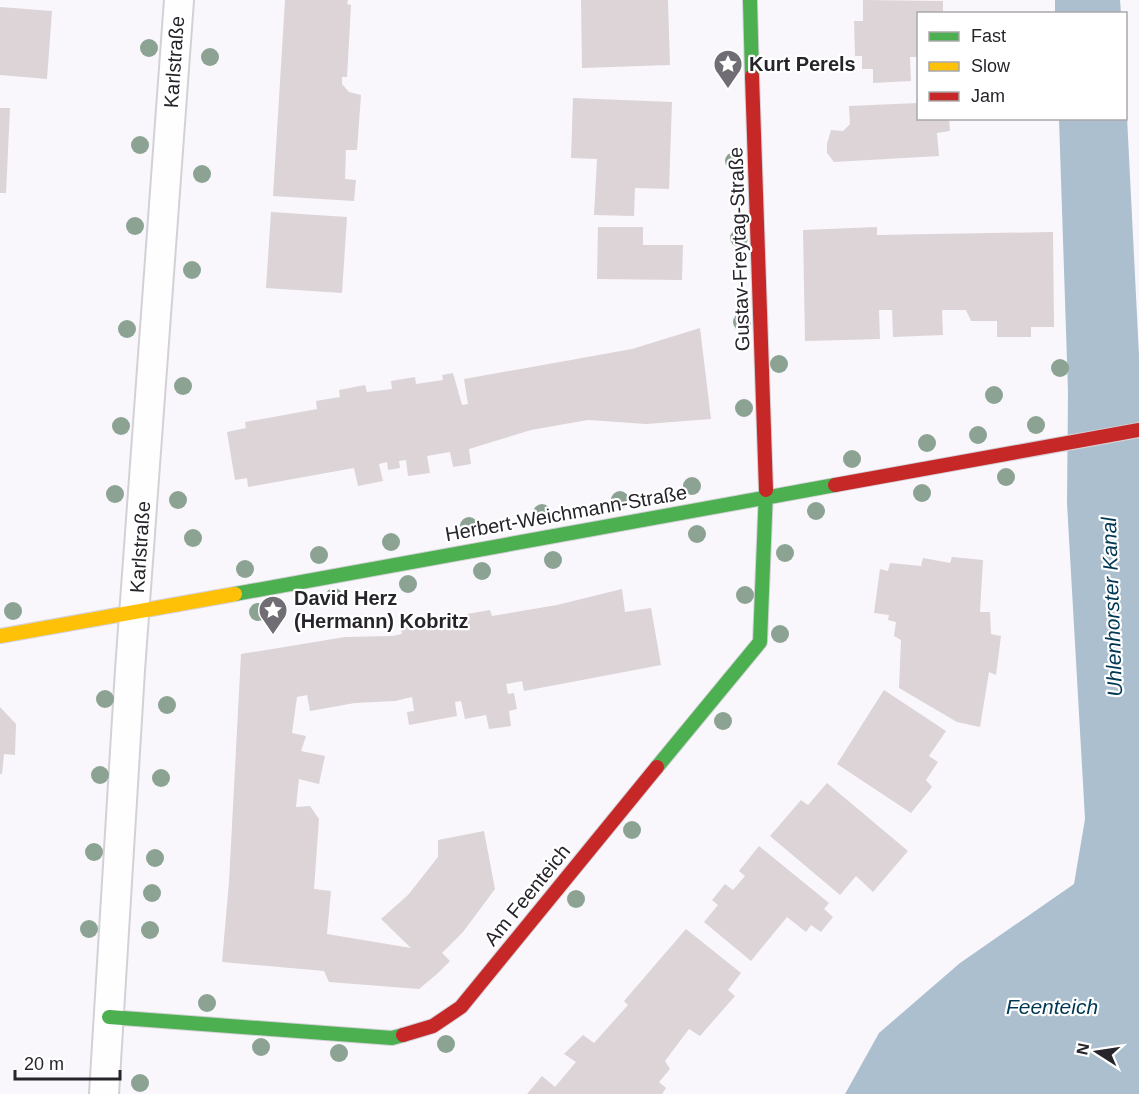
<svg xmlns="http://www.w3.org/2000/svg" width="1139" height="1094" viewBox="0 0 1139 1094" font-family="Helvetica,sans-serif">
<style>
.water{fill:#abbfce}
.building{fill:#dcd4d7}
.lines{fill:none;stroke-linecap:round;stroke-linejoin:round}
.street-casing{stroke:#d3d1d6;stroke-width:32}
.fast-casing{stroke:#d3d1d6;stroke-width:16}
.slow-casing{stroke:#d3d1d6;stroke-width:16}
.jam-casing{stroke:#d3d1d6;stroke-width:16}
.street{stroke:#fefeff;stroke-width:28}
.fast{stroke:#4caf50;stroke-width:14}
.slow{stroke:#ffc107;stroke-width:14}
.jam{stroke:#c62828;stroke-width:14}
.tree{fill:#8ca393}
.labels{text-anchor:middle;stroke-width:4.5;stroke-linejoin:round;paint-order:stroke}
.street-label{font-size:20px;fill:#27252b;stroke:#fff}
.poi-label{font-size:20px;font-weight:bold;fill:#27252b;stroke:#fff;text-anchor:start}
.water-label{font-size:21px;font-style:italic;fill:#003854;stroke:#fff}
</style>
<rect width="100%" height="100%" fill="#f9f7fc"/>
<path class="water" d="M1055,0H1120L1121,13H1055Z
M1126,97L1139,355V1094H845L879,1033L960,963L1074,884L1085,819L1067,503L1068,391L1059,119L1126,118Z"/>
<path class="building" d="M285,0H348L347,4L351,5L347,77H342V84L349,92L361,95L357,150H346L345,179L356,180L354,201L273,196Z
M581,0H668L670,65L582,68Z
M863,0L943,1V14H918V57H910L911,81L873,83V69H862V56H855L854,21H863Z
M0,7L52,11L47,79L0,75Z
M573,98L672,102L669,189L635,188L634,216L594,215L597,159L571,158Z
M918,103V118H949L950,131L937,133L939,156L834,162L827,153V144L831,130L843,131L850,124L849,106Z
M0,108H10L6,193H0Z
M271,212L347,217L342,293L266,288Z
M598,227H643V245H683L682,280L597,279Z
M877,227V235L1053,232L1054,327H1031V337H997V321H971L966,310H942L943,335L893,337L892,310H879L880,339L805,341L803,230Z
M700,328L711,419L646,424L588,420L531,430L469,449L471,464L453,467L450,452L427,456L430,473L408,476L406,460L399,461L400,468L388,470L387,462L379,464L383,481L358,486L354,468L248,487L247,478L235,480L227,432L246,428L245,422L317,409L316,401L340,397L339,390L365,385L367,392L392,389L391,381L415,377L416,384L443,380L442,375L453,373L462,405L468,404L464,379L632,349Z
M952,557L983,560L980,612H990L991,634L1001,636L996,675L989,672L980,727L957,722L899,688L901,640L894,636L896,622L888,620L889,615L874,613L880,569L888,571L890,563L921,566L923,558L950,563Z
M622,589L625,612L651,608L661,665L524,691L522,681L506,684L508,694L514,693L517,709L509,711L511,726L489,729L486,715L465,719L461,701L455,702L457,716L409,725L407,712L414,711L412,697L395,701L355,703L310,711L307,695L297,697L292,733L306,736L301,751L325,756L319,784L299,779L296,807L310,806L319,819L314,889L331,891L327,934L411,948L381,919L408,895L438,857V840L484,831L495,889L463,932L442,953L450,961L437,974L419,989L329,982L324,971L222,962L229,882L241,654L345,637L392,636L402,634L400,625L420,621L421,628L467,620V614L490,610L492,616L557,605Z
M884,690L946,731L929,756L938,762L926,780L932,787L911,813L837,764Z
M0,707L16,724L15,755L4,754L2,774H0Z
M827,783L908,851L873,892L856,876L840,895L770,836L801,800L808,805Z
M759,846L829,903L824,909L833,917L821,932L811,925L806,932L787,917L751,961L704,922L718,905L712,900L725,884L733,890L745,876L739,871Z
M686,929L741,973L728,990L735,996L700,1036L689,1029L665,1061L670,1069L659,1082L666,1088L662,1094H527L542,1076L555,1087L576,1062L564,1054L583,1035L594,1043L628,1005L624,1001Z"/>
<g class="lines">
<g class="street-casing">
<path id="street" d="M104,1094L130,670L179,0"/>
</g>
<g class="fast-casing">
<path id="fast" d="M750,0L752,76
M235,594L835,485
M657,767L760,642L766,490
M109,1017L392,1038L403,1035"/>
</g>
<g class="slow-casing">
<path id="slow" d="M0,636L235,594"/>
</g>
<g class="jam-casing">
<path id="jam" d="M752,76L766,490
M835,485L1139,430
M403,1035L433,1026L461,1007L657,767"/>
</g>
<use href="#street" class="street"/>
<use href="#fast" class="fast"/>
<use href="#slow" class="slow"/>
<use href="#jam" class="jam"/>
</g>
<g class="tree">
<circle cx="149" cy="48" r="9"/>
<circle cx="210" cy="57" r="9"/>
<circle cx="140" cy="145" r="9"/>
<circle cx="734" cy="161" r="9"/>
<circle cx="202" cy="174" r="9"/>
<circle cx="135" cy="226" r="9"/>
<circle cx="739" cy="238" r="9"/>
<circle cx="192" cy="270" r="9"/>
<circle cx="742" cy="322" r="9"/>
<circle cx="127" cy="329" r="9"/>
<circle cx="779" cy="364" r="9"/>
<circle cx="1060" cy="368" r="9"/>
<circle cx="183" cy="386" r="9"/>
<circle cx="994" cy="395" r="9"/>
<circle cx="744" cy="408" r="9"/>
<circle cx="1036" cy="425" r="9"/>
<circle cx="121" cy="426" r="9"/>
<circle cx="978" cy="435" r="9"/>
<circle cx="927" cy="443" r="9"/>
<circle cx="852" cy="459" r="9"/>
<circle cx="1006" cy="477" r="9"/>
<circle cx="692" cy="486" r="9"/>
<circle cx="922" cy="493" r="9"/>
<circle cx="115" cy="494" r="9"/>
<circle cx="178" cy="500" r="9"/>
<circle cx="620" cy="500" r="9"/>
<circle cx="816" cy="511" r="9"/>
<circle cx="542" cy="513" r="9"/>
<circle cx="469" cy="526" r="9"/>
<circle cx="697" cy="534" r="9"/>
<circle cx="193" cy="538" r="9"/>
<circle cx="391" cy="542" r="9"/>
<circle cx="785" cy="553" r="9"/>
<circle cx="319" cy="555" r="9"/>
<circle cx="553" cy="560" r="9"/>
<circle cx="245" cy="569" r="9"/>
<circle cx="482" cy="571" r="9"/>
<circle cx="408" cy="584" r="9"/>
<circle cx="745" cy="595" r="9"/>
<circle cx="334" cy="597" r="9"/>
<circle cx="13" cy="611" r="9"/>
<circle cx="258" cy="612" r="9"/>
<circle cx="780" cy="634" r="9"/>
<circle cx="105" cy="699" r="9"/>
<circle cx="167" cy="705" r="9"/>
<circle cx="723" cy="721" r="9"/>
<circle cx="100" cy="775" r="9"/>
<circle cx="161" cy="778" r="9"/>
<circle cx="632" cy="830" r="9"/>
<circle cx="94" cy="852" r="9"/>
<circle cx="155" cy="858" r="9"/>
<circle cx="152" cy="893" r="9"/>
<circle cx="576" cy="899" r="9"/>
<circle cx="89" cy="929" r="9"/>
<circle cx="150" cy="930" r="9"/>
<circle cx="207" cy="1003" r="9"/>
<circle cx="446" cy="1044" r="9"/>
<circle cx="261" cy="1047" r="9"/>
<circle cx="339" cy="1053" r="9"/>
<circle cx="140" cy="1083" r="9"/>
</g>
<defs>
<g id="sight-pin" transform="scale(1.5)"><path d="M0 17L-7.5 6A9.5 9.5 0 1 1 7.5 6Z" fill="#706e74" stroke="#fff"/><path d="M0-6L1.8-2.2L6-1.7L2.9 1.2L3.7 5.4L0 3.3L-3.7 5.4L-2.9 1.2L-6-1.7L-1.8-2.2Z" fill="#fff"/></g>
</defs>
<g fill-rule="evenodd">
<use href="#sight-pin" x="728" y="64"/>
<use href="#sight-pin" x="273" y="610"/>
</g>
<g class="labels">
<g class="street-label">
<text transform="translate(174 62) rotate(-86)" y="7">Karlstraße</text>
<text transform="translate(739 249) rotate(-92)" y="7">Gustav-Freytag-Straße</text>
<text transform="translate(566 513) rotate(-10)" y="7">Herbert-Weichmann-Straße</text>
<text transform="translate(140 547) rotate(-86)" y="7">Karlstraße</text>
<text transform="translate(527 895) rotate(-51)" y="7">Am Feenteich</text>
</g>
<g class="poi-label">
<text x="749" y="71">Kurt Perels</text>
<text x="294" y="605">David Herz<tspan x="294" dy="23">(Hermann) Kobritz</tspan></text>
</g>
<g class="water-label">
<text transform="translate(1112 607) rotate(-92)" y="7">Uhlenhorster Kanal</text>
<text x="1052" y="1014">Feenteich</text>
</g>
</g>
<rect x="917" y="12" width="210" height="108" fill="#ffffff" stroke="#a9a8aa" stroke-width="1.5"/>
<rect x="929" y="32" width="30" height="9" fill="#4caf50" stroke="#a9a8aa" stroke-width="1.5"/>
<text x="971" y="42" font-size="18" fill="#27252b">Fast</text>
<rect x="929" y="62" width="30" height="9" fill="#ffc107" stroke="#a9a8aa" stroke-width="1.5"/>
<text x="971" y="72" font-size="18" fill="#27252b">Slow</text>
<rect x="929" y="92" width="30" height="9" fill="#c62828" stroke="#a9a8aa" stroke-width="1.5"/>
<text x="971" y="102" font-size="18" fill="#27252b">Jam</text>
<g transform="translate(1097 1052) rotate(282)" stroke="#ffffff" stroke-width="4.5" paint-order="stroke">
<path d="M0-4.5L10 22L0 15L-10 22Z" fill="#27252b"/>
<text y="-9" font-size="16" font-weight="bold" text-anchor="middle" fill="#27252b">N</text>
</g>
<path d="M15 1070v9h105v-9" fill="none" stroke="#27252b" stroke-width="3"/>
<text x="24" y="1070" font-size="18" fill="#27252b" stroke="#ffffff" stroke-width="4.5" paint-order="stroke">20 m</text>
</svg>
